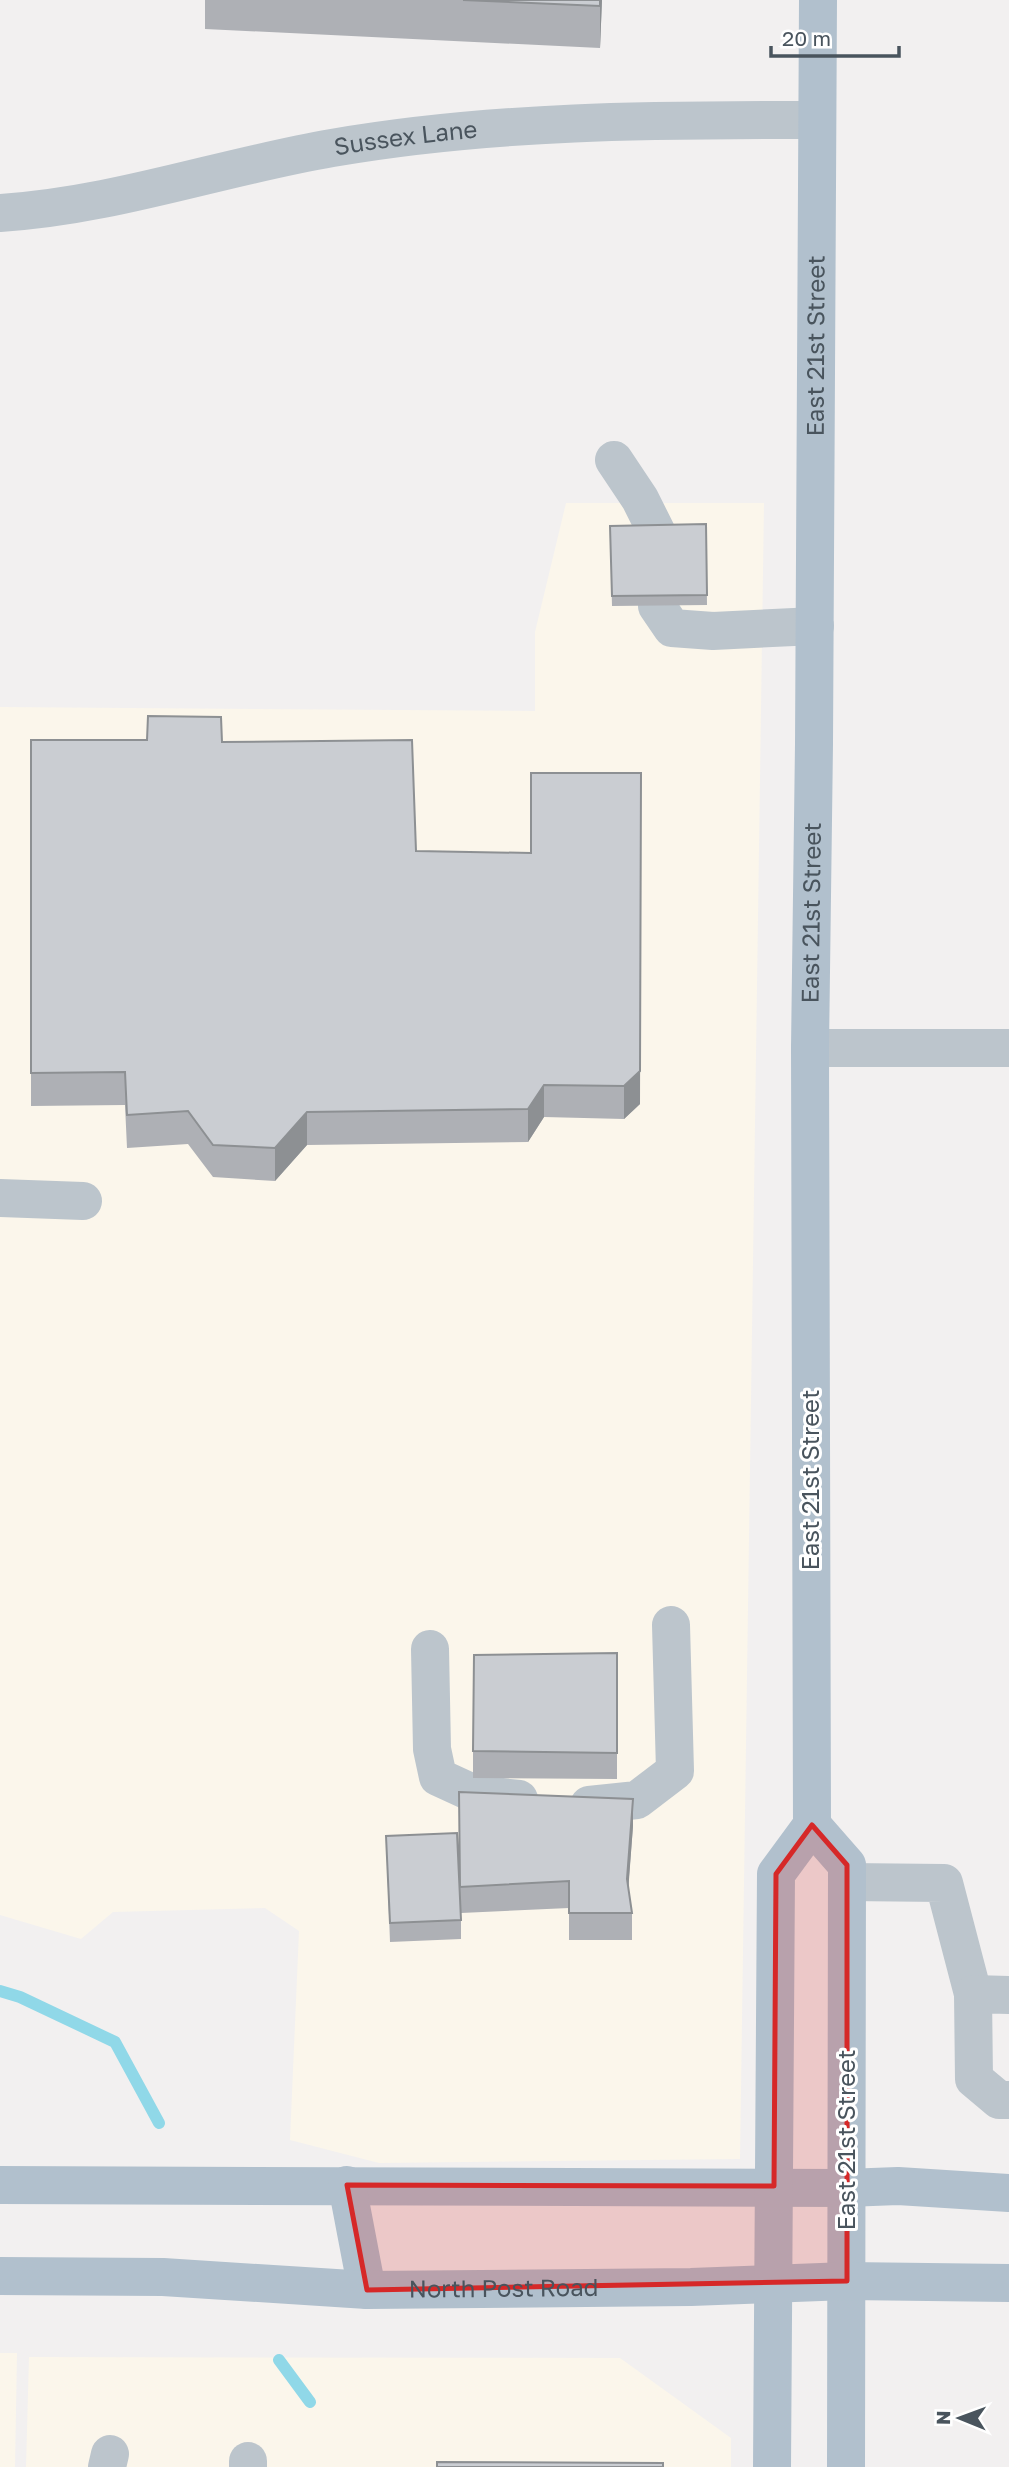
<svg xmlns="http://www.w3.org/2000/svg" width="1009" height="2467" viewBox="0 0 1009 2467" font-family="'Golos Text',sans-serif">
<style>
.commercial{fill:#fbf6eb}
.lines{fill:none;stroke-linecap:round;stroke-linejoin:round}
.stream{stroke:#90d8e8;stroke-width:12}
.minor{stroke:#bcc5cc;stroke-width:38}
.major{stroke:#b1c0cd;stroke-width:38}
.wall{fill:#aeb0b5}
.shaded-wall{fill:#8d9093}
.building{fill:#cacdd2;stroke:#8d9093;stroke-width:2}
.marked{fill:#d62828;fill-opacity:0.2;stroke:#d62828;stroke-width:5;stroke-linejoin:round}
.labels{text-anchor:middle;stroke-width:6;stroke-linejoin:round;paint-order:stroke}
.street-label{font-size:24px;fill:#49545d;stroke:#fff}
</style>
<rect width="100%" height="100%" fill="#f2f0f0"/>
<path class="commercial" d="M566,503H764L740,2159L379,2163L290,2140L299,1931L265,1908L113,1912L81,1939L0,1915V707L535,711V632Z
M0,2353H17L15,2467H0Z
M29,2357L620,2358L731,2438V2467H26Z"/>
<g class="lines">
<path class="stream" d="M0,1991L20,1997L115,2042L159,2123
M279,2360L310,2402"/>
<g class="minor">
<path id="s1" d="M0,213C113,206 221,167 332,148C494,120 654,120 817,120"/>
<path d="M614,460L640,499L658,535"/>
<path d="M657,606L672,628L713,631L815,626"/>
<path d="M810,1048H1009"/>
<path d="M0,1198L83,1201"/>
<path d="M430,1649L432,1749L438,1777L475,1794L519,1799"/>
<path d="M589,1805L637,1800L675,1771L671,1625"/>
<path d="M847,1882L944,1883L973,1994"/>
<path d="M1009,1995L973,1994L974,2079L999,2100H1009"/>
<path d="M107,2467L110,2454"/>
<path d="M248,2467V2461"/>
</g>
<g class="major">
<path d="M812,1825L847,1865L846,2467"/>
<path d="M0,2185L846,2188L898,2186L1009,2193"/>
<path d="M347,2185L367,2290"/>
<path id="s2" d="M0,2276L163,2277L367,2290L691,2287L847,2281L1009,2283"/>
<path id="s3" d="M772,2467L776,1874L812,1825L810,1048L814,744L818,0"/>
</g>
</g>
<path class="wall" d="M205,0H602L600,48L205,29Z
M706,524L707,605L612,606L610,526Z
M31,740L222,742L416,851L640,1104L624,1119L544,1117L528,1142L307,1145L275,1181L213,1177L188,1144L127,1148L125,1105L31,1106Z
M617,1653V1779L473,1778V1751Z
M633,1826L628,1889L632,1913V1940H569V1908L461,1913V1939L390,1942L386,1836L460,1887Z"/>
<path class="shaded-wall" d="M600,0H602L600,48Z
M641,773L640,1104L624,1119V1086Z
M544,1085V1117L528,1142V1109Z
M307,1112V1145L275,1181V1148Z
M633,1799V1826L627,1906V1879Z"/>
<path class="building" d="M463,0H600V6Z
M706,524L707,595L612,596L610,526Z
M148,716L221,717L222,742L412,740L416,851L531,853V773H641L640,1071L624,1086L544,1085L528,1109L307,1112L275,1148L213,1145L188,1111L127,1115L125,1072L31,1073V740H147Z
M617,1653V1753L473,1751L474,1655Z
M459,1792L633,1799L627,1879L632,1913H569V1881L460,1887Z
M457,1833L461,1920L390,1923L386,1836Z
M437,2462L663,2463V2467H437Z"/>
<path class="marked" d="M812,1825L847,1865V2281L367,2290L347,2185L774,2186L776,1874Z"/>
<g class="labels">
<g class="street-label">
<text dy="8" stroke="none"><textPath href="#s1" startOffset="413">Sussex Lane</textPath></text>
<text dy="8" stroke="none"><textPath href="#s3" startOffset="2133">East 21st Street</textPath></text>
<text dy="8" stroke="none"><textPath href="#s3" startOffset="1566">East 21st Street</textPath></text>
<text transform="translate(811 1480) rotate(-90)" y="8">East 21st Street</text>
<text transform="translate(847 2140) rotate(-90)" y="8">East 21st Street</text>
<text dy="8" stroke="none"><textPath href="#s2" startOffset="504">North Post Road</textPath></text>
</g>
</g>
<g transform="translate(960 2418) rotate(271)" stroke="#ffffff" stroke-width="5" paint-order="stroke">
<path d="M0-5L12 26L0 18L-12 26Z" fill="#49545d"/>
<text y="-10" font-size="19" font-weight="bold" text-anchor="middle" fill="#49545d">N</text>
</g>
<path d="M771 46v10h128v-10" fill="none" stroke="#49545d" stroke-width="3.5"/>
<text x="782" y="46" font-size="21" fill="#49545d" stroke="#ffffff" stroke-width="5" paint-order="stroke">20 m</text>
</svg>
